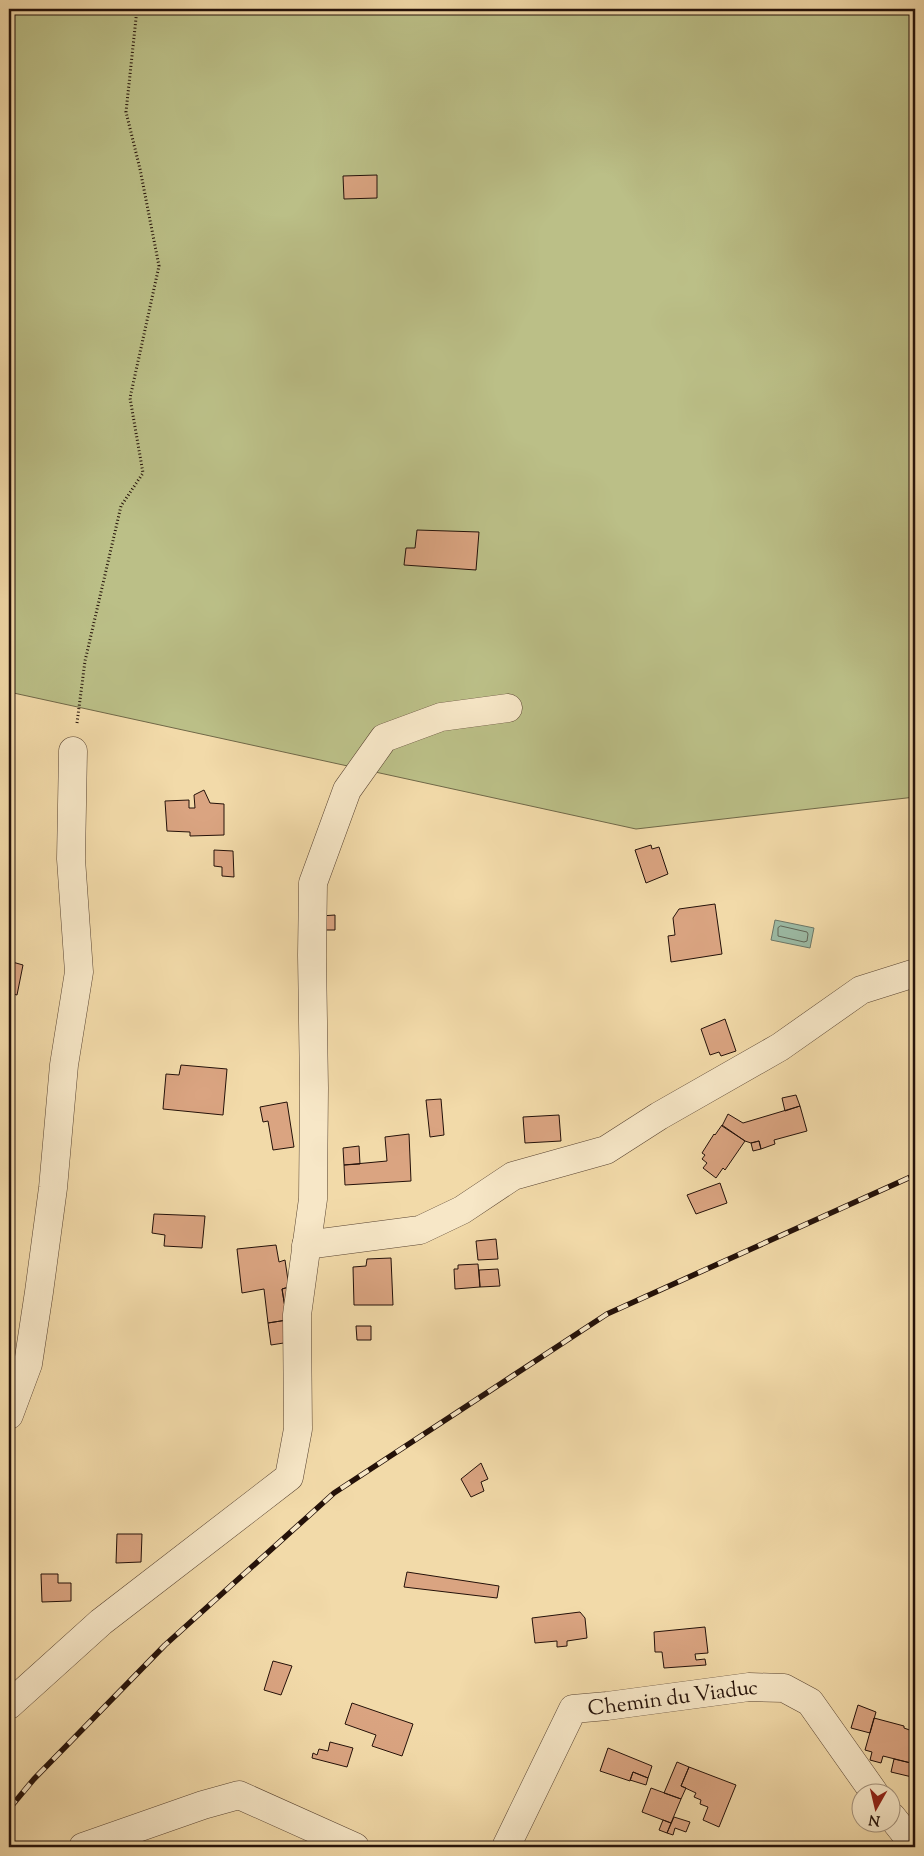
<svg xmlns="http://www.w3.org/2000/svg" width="924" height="1856" viewBox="0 0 924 1856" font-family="'Sorts Mill Goudy',serif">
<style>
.green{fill:#bbbf87;stroke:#706848}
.water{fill:#9cbba5;stroke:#6c7767}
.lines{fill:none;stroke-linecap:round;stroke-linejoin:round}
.shore{stroke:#606657;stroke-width:1}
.building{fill:#daa481;stroke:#241109}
.minor-casing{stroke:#584331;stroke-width:29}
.path{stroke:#241109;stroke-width:3;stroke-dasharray:1 2.5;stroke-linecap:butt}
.minor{stroke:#f7e7c7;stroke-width:28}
.rail-casing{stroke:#241109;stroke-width:5.5}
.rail{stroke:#f7e7c7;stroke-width:4;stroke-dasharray:11;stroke-linecap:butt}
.labels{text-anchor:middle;stroke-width:4;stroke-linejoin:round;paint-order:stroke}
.street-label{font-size:21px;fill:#241109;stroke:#f7e7c7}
</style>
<rect width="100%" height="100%" fill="#f2daa9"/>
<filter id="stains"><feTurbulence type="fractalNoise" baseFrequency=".004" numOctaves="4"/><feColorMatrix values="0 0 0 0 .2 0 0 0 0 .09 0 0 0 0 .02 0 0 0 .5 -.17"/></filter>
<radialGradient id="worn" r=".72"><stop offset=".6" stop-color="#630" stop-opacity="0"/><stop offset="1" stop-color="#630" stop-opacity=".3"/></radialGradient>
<path class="green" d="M9,9H915V797L636,829L9,692Z"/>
<path class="water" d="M775,920L814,928L810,948L771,940Z"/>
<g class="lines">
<path class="shore" d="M781,926L807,932L808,934L807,941L804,942L778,936V928Z"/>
</g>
<path class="building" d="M377,175V198L344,199L343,176Z
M417,530L479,532L476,570L404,565L406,548H415Z
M204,790L210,803L224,804V835L190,836V832L167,831L165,801L189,800V808H195L194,795Z
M651,845L652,849L659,847L668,874L646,883L635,850Z
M214,850L233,851L234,877L222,876V867L214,866Z
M715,904L722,954L671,962L668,936L675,935L673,918L679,909Z
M335,915V930H319L320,916Z
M9,961L23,965L17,995L9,993Z
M725,1019L736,1051L721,1056L719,1052L710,1055L701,1029Z
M181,1065L227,1069L223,1115L163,1109L166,1074L179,1075Z
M796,1095L800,1106L785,1111L782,1098Z
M441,1099L444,1135L430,1137L426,1100Z
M287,1102L294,1147L273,1150L268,1121L263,1122L260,1107Z
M800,1106L807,1131L774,1140L775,1144L761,1149L759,1141L751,1143L745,1141L722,1126L728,1114L743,1123Z
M559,1115L561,1141L525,1143L523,1117Z
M722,1125L745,1141L725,1170L723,1168L716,1178L703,1168L707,1163L702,1159L705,1155L702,1153L714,1134L715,1135Z
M409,1134L411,1181L345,1185L344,1165L387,1161L385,1137Z
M759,1141L761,1149L753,1151L751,1143Z
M359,1146L360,1164L344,1165L343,1148Z
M720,1183L727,1203L696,1214L687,1195Z
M154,1214L205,1216L202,1248L164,1246L165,1235L152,1233Z
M496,1239L498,1259L478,1260L476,1241Z
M276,1245L279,1262L285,1260L289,1287L282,1289L287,1320L268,1323L264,1289L242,1293L237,1249Z
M391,1258L393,1305H354L353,1267L366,1266L367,1259Z
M478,1264L480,1287L455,1289L454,1269H458V1265Z
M498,1269L500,1286L480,1287L479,1270Z
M289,1287L290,1342L271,1345L268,1323L287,1320L282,1289Z
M356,1326H371V1340H357Z
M481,1463L488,1479L481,1482L484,1491L471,1497L461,1479Z
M117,1534H142L141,1562L116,1563Z
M407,1572L499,1586L497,1598L404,1587Z
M41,1574H58V1583H71V1601L42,1602Z
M580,1612L585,1618L587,1638L567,1641V1646L557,1647V1641L535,1643L532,1618Z
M705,1627L708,1653L695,1654L696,1660L705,1659L706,1665L664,1668L662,1652H655L654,1632Z
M273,1661L292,1666L281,1695L264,1690Z
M352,1703L413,1724L402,1756L372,1746L376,1735L345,1724Z
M858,1705L876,1712L870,1733L851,1728Z
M874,1718L904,1726V1728L915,1732V1764L883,1756L881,1763L870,1760L872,1752L865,1750Z
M330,1742L353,1748L347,1767L312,1758L313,1753L317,1755L319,1749L328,1751Z
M608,1748L652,1766L648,1778L633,1772L630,1781L600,1771Z
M894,1759L915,1764L912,1777L891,1772Z
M677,1762L689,1767L681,1786L686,1788L681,1799L664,1793Z
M689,1767L736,1785L719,1827L703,1820L708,1807L700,1804L701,1800L694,1797L696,1793L681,1786Z
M633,1772L648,1778L646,1785L630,1780Z
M651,1788L681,1799L671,1823L642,1812Z
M674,1817L690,1822L686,1832L675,1828L673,1835L667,1833Z
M663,1820L671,1823L667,1833L659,1830Z"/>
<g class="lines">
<g class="minor-casing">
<g id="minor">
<path d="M306,1245L420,1230L462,1210L513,1176L606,1150L659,1116L780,1047L861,990L915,973"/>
<path d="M9,1415L28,1364L39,1292L53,1188L64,1065L79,972L71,859L73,751"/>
<path d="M9,1705L101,1622L289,1477L298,1429L297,1315L313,1199L314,1088L312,955L313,883L347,790L384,738L441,717L508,708"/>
<path d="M892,1817L915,1846"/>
<path d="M83,1847L203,1805L239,1795L355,1847"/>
<path id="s1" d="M506,1847L573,1709L607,1706L749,1687L784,1688L810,1702L875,1794"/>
</g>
</g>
<path class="path" d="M77,723L85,661L121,506L143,473L130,398L159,266L140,169L126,112L137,9"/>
<use href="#minor" class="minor"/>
<g class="rail-casing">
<path id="rail" d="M9,1809L34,1779L165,1645L334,1493L607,1314L915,1175"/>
</g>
<use href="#rail" class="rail"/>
</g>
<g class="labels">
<g class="street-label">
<text dy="7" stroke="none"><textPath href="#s1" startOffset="254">Chemin du Viaduc</textPath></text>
</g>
</g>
<rect width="924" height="1856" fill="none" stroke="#f2daa9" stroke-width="30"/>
<rect x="10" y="10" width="904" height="1836" fill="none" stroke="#241109" stroke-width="2.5"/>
<rect x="15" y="15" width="894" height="1826" fill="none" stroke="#241109"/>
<g transform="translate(876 1808) rotate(188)"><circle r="24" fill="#f7e7c7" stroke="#a3917b"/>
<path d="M0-4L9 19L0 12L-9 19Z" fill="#8f2418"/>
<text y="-8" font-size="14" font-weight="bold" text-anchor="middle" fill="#241109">N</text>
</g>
<rect width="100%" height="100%" filter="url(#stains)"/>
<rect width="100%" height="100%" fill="url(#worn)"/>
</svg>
